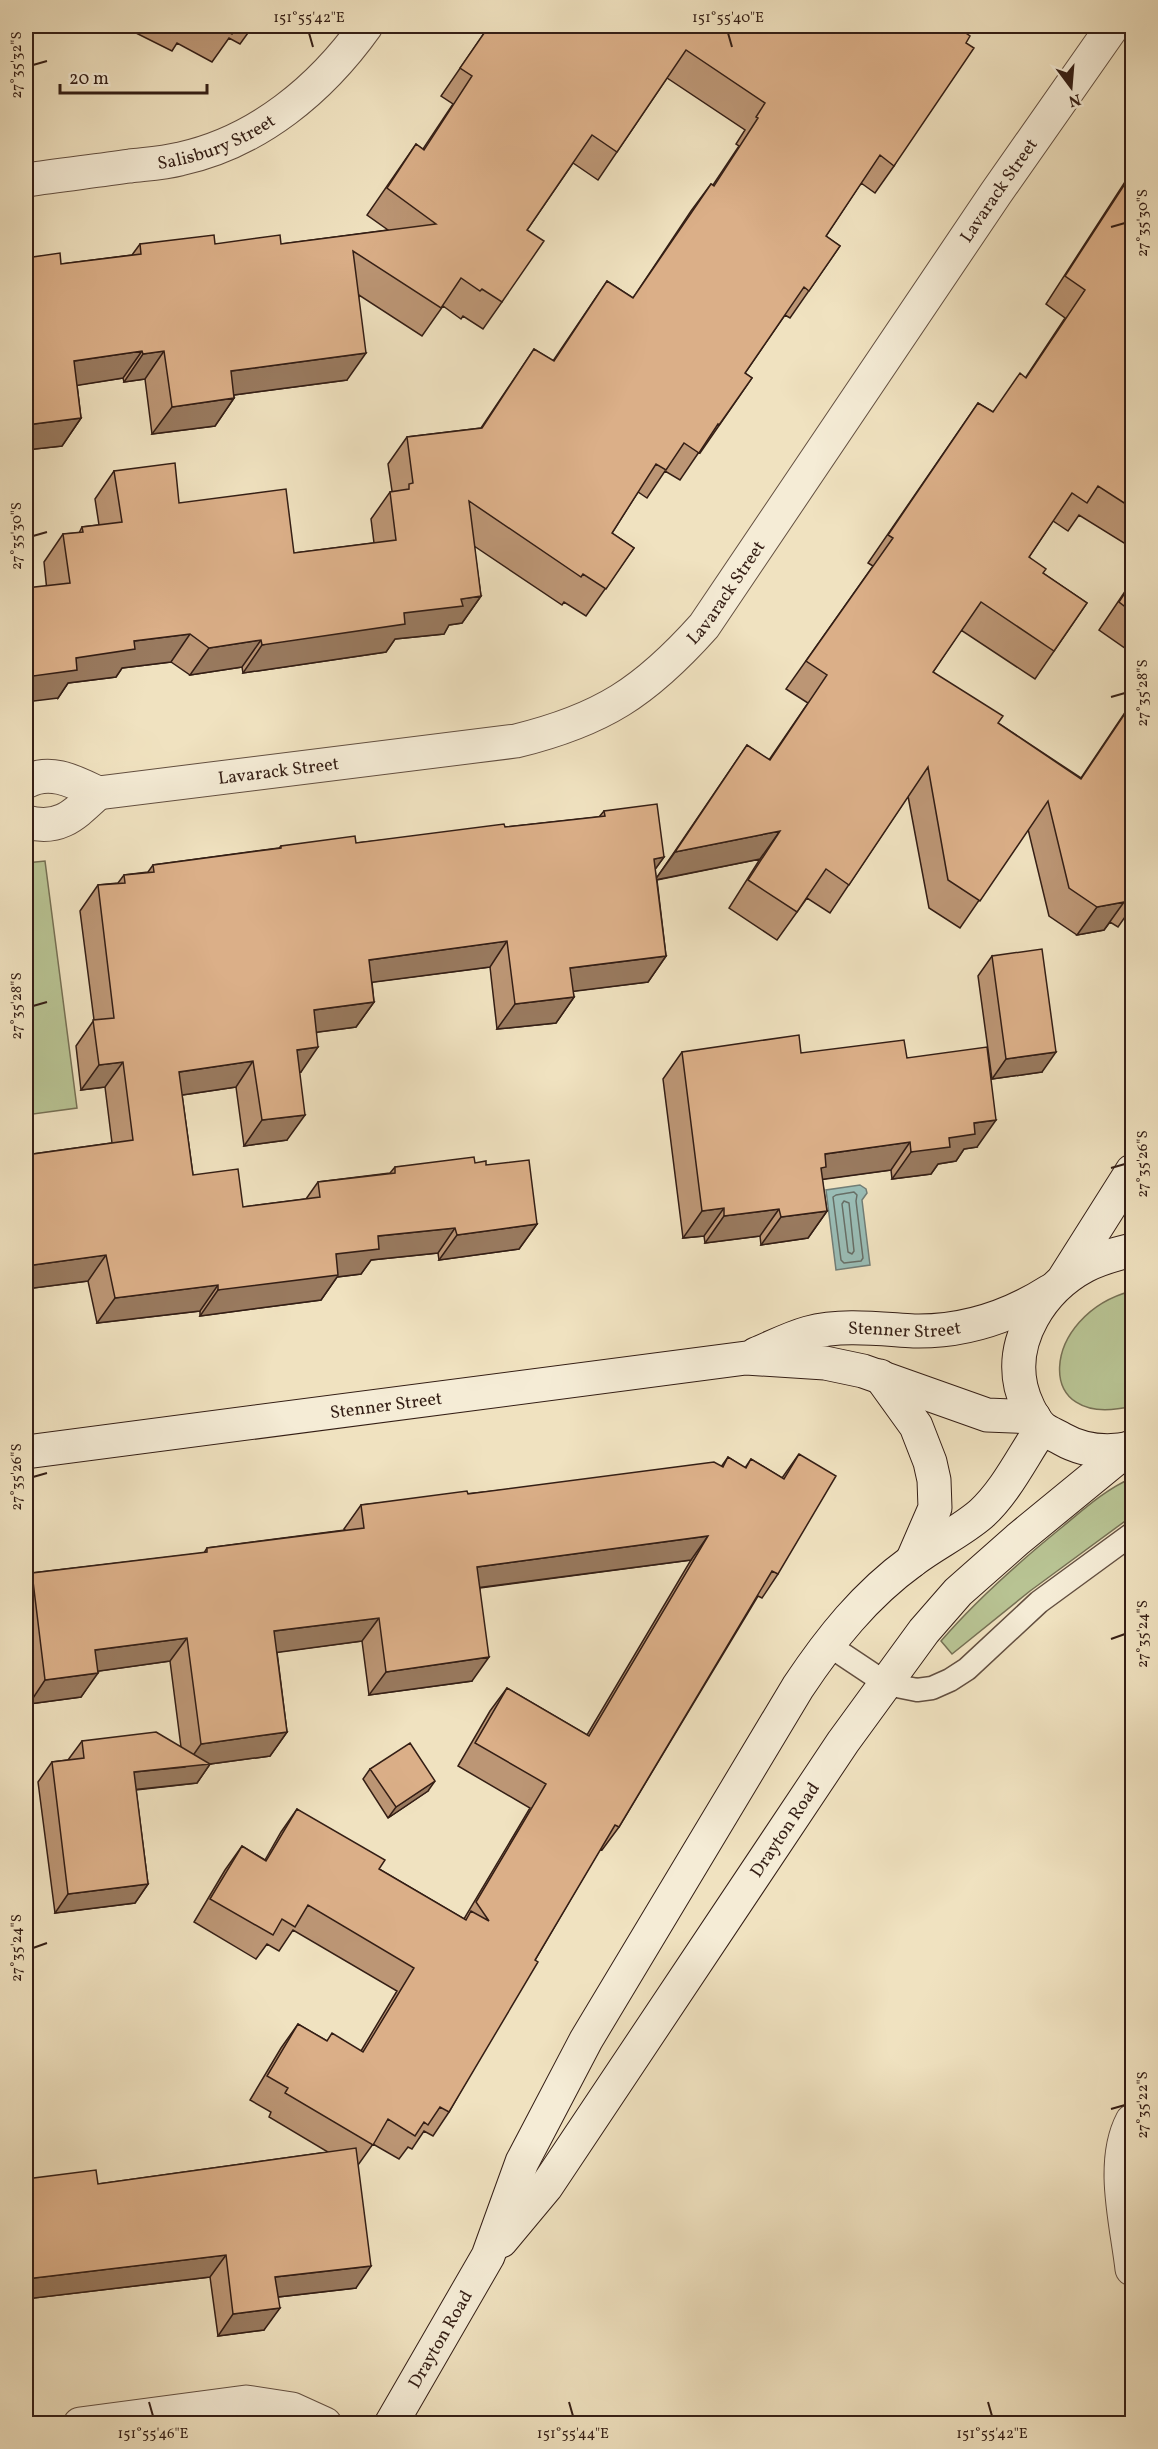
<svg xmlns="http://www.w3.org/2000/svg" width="1158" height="2449" viewBox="0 0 1158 2449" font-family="Vollkorn,serif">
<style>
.green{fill:#b8c393;stroke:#767054;stroke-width:1.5}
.water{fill:#9abdb6;stroke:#717d76;stroke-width:1.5}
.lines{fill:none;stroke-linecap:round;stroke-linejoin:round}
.shore{stroke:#676e66;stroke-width:1.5}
.lane-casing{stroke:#634f40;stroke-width:25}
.street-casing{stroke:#634f40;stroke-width:35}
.secondary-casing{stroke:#341e15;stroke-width:35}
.lane{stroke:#f5ecd6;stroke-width:22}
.street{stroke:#f5ecd6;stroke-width:33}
.secondary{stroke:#f5ecd6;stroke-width:33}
.wall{fill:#bc9675;stroke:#341e15;stroke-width:1.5}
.shaded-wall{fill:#997a5f;stroke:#341e15;stroke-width:1.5}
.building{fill:#dbaf88;stroke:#341e15;stroke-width:1.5}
.ticks{fill:none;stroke:#341e15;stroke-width:2}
.labels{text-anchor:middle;stroke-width:4.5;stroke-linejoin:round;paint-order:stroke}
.street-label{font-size:18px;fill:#341e15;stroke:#f5ecd6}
.neatline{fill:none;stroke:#341e15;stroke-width:2}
.ticks-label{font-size:15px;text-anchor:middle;fill:#341e15}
</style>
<rect width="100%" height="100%" fill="#f0e2c0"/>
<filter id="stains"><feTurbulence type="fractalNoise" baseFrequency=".00333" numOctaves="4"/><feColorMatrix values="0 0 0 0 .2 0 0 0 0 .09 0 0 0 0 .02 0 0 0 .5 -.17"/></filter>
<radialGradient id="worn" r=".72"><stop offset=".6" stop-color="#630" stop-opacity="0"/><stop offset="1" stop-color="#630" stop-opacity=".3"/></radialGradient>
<path class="green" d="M45,861L77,1108L26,1115V863Z
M1132,1291V1406C1030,1432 1041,1314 1132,1291Z
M1132,1478V1516L1030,1591L952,1654L941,1641C977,1599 1018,1563 1061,1528C1084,1509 1106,1489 1132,1478Z"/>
<path class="water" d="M860,1185L866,1189L867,1193L862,1200L870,1265L836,1270L826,1190Z"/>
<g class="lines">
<path class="shore" d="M854,1192L857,1195L856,1201L863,1258L861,1261L844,1263L841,1260L833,1197L836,1195Z
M844,1201L849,1203L854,1251L852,1254L848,1252L842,1204Z"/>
<g class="lane-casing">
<path id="lane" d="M827,1644L887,1684L917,1690L932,1688L950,1680L967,1669L1039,1602L1132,1534"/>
</g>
<g class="street-casing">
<g id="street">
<path id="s1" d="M26,180C60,175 95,171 130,166C147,164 164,163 180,159C258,142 321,89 366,26"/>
<path id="s2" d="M26,782C50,768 75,782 98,793L516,741C602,720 645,692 704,626L996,193L1113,26"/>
<path d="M26,822C60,831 74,815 98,793"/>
<path d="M1132,2121C1110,2163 1127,2224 1132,2269"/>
<path d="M80,2424L246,2402L292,2409L325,2424"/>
</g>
</g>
<g class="secondary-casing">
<g id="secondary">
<path d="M1132,1250C1116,1254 1100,1258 1085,1266C1042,1289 1010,1339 1021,1387C1024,1400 1032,1418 1042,1428C1047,1432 1055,1435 1062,1439C1083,1451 1108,1453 1132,1448"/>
<path d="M1065,1277L1132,1171"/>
<path id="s3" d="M756,1354C773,1347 790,1338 808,1333C842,1324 879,1329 914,1331C962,1332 1009,1317 1050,1291"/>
<path d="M880,1376L916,1426L930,1462L934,1480L935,1508L912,1561"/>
<path id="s4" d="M26,1452L746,1358L825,1363L863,1371L987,1415L1034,1417"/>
<path id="s5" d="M501,2241L546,2187L843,1742L924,1631L958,1592L1018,1539L1129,1448"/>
<path id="s6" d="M391,2424L488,2256L522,2162L586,2040L798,1687C830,1639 865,1595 912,1561C934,1544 960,1532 981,1514C1007,1490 1022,1457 1042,1428"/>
</g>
</g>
<use href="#lane" class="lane"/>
<use href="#street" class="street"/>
<use href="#secondary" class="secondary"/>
</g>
<path class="wall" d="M122,26H253L240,44L229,38L212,62L177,43L172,51Z
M489,26L963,31L894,166L875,193L861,183L826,236L840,246L790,318L785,315L745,373L752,378L700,453L699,452L680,480L665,471L647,498L638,492L612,533L634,548L586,616L564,602L562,605L474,546L481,596L462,623L449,625L444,634L395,639L386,652L243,673L242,667L190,675L171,662L122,668L116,677L68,683L58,698L44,562L63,534L79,533L82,527L99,525L95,499L114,471L179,503L294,553L374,543L371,519L390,492L392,491L388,464L407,437L481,428L534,349L553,361L607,281L633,298L691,211L711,184L713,185L739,146L736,144L745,130L667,78L598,180L573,163L527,230L502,302L483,329L463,316L461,319L443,306L422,336L359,295L347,380L234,395V398L215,426L152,434L145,379L124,382L123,378L77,385L81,418L62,446L26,450V258L61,264L132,255L140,244H281L388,230L367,215L416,144L423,149L453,104L441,96Z
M1132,171V548L1079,515L1068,531L1053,521L1029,557L1043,573L1087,603L1035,679L961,630L933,672L998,723L1081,778L1132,702V907L1118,927L1110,922L1104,930L1077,935L1049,916L1028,829L960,928L929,908L908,796L830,913L807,898L777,940L729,908L760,859L657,880L666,956L648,982L573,991L574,997L556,1023L497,1029L490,967L372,982L374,1002L356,1027L317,1032L301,1072H299L287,1140L244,1146L236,1087L182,1095L193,1175L243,1207L306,1199L318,1182L390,1173L395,1167L475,1163L486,1165L537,1224L519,1249L439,1260L438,1253L371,1260L361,1274L337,1277L321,1300L200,1316V1311L97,1323L88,1281L26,1289V1155L112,1143L105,1087L81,1090L76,1046L94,1020L80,911L98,885L118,883L124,875L148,872L153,865L279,848L281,846L356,843L505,827L599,817L604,811L664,857L655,869L656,879L747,745L769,760L808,703L786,689L873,566L868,563L978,403L993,412L1026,377L1065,318L1046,304Z
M1132,581V653L1099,630Z
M992,956L1042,1072L992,1079L978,976Z
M682,1052L801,1053L907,1058L977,1147L964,1149L956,1161L938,1164L931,1174L892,1179L891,1170L822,1179L827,1211L808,1238L761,1245L760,1236L705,1243L704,1236L683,1238L663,1079Z
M799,1454L778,1574L762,1598L758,1596L619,1827L602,1850L600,1849L535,1960L449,2112L433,2136L424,2131L412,2149L408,2147L399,2159L373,2144L358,2165L356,2288L278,2297L264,2330L218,2336L210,2277L26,2299V2179L98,2184L328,2152L269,2117L271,2112L250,2100L281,2048L298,2024L327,2041L361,2051L397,1991L293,1930L279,1951L267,1944L256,1959L194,1922L225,1870L242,1846L265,1860L281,1832L297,1809L379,1869L464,1919L530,1808L458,1766L490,1711L507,1688L587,1735L691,1560L480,1588L472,1681L369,1695L362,1641L277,1652L287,1732L270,1756L210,1764L197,1783L136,1790L148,1884L135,1903L55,1913L38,1782L52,1762L68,1760L82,1741L181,1747L170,1661L98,1671L81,1697L29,1704L26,1677V1582L32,1573L204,1553L207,1548L345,1530L344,1529L361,1505L721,1467L728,1457L745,1468L751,1459L782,1478Z
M370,1769L428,1791L388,1818L363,1779Z"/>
<path class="shaded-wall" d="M142,351L123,378L55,389L74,361Z
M164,351L145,379L124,382L143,354Z
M366,353L347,380L211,398L231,371Z
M234,398L215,426L152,434L172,407Z
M81,418L62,446L26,450V425Z
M481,596L462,623L449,625L444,634L395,639L386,652L243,673L262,645L461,599Z
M190,634L171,662L122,668L116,677L68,683L58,698L26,702V677L76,658L134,641Z
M261,640L242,667L190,675L209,648Z
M780,831L760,859L655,880L675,852Z
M664,857L646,882L654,859Z
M1124,902L1104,930L1077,935L1097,907Z
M507,941L490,967L351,985L369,960Z
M666,956L648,982L552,994L570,968Z
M574,997L556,1023L497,1029L515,1004Z
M374,1002L356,1027L296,1035L314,1010Z
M318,1047L301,1072L279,1075L297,1050Z
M1056,1052L1042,1072L992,1079L1006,1059Z
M253,1061L236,1087L162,1098L179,1072Z
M123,1062L105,1087L81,1090L99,1065Z
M305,1115L287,1140L244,1146L262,1120Z
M996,1120L977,1147L964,1149L956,1161L938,1164L931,1174L892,1179L911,1152L949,1138L974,1123Z
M910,1142L891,1170L818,1180L825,1154Z
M724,1208L704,1236L683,1238L702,1211Z
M779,1209L760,1236L705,1243L724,1216Z
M827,1211L808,1238L761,1245L781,1217Z
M537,1224L519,1249L439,1260L457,1235Z
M455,1228L438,1253L371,1260L361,1274L337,1277L321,1300L200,1316L218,1290L336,1254L378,1236Z
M106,1255L88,1281L26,1289V1266Z
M218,1285L200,1311L97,1323L115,1298Z
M708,1536L691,1560L460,1590L477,1567Z
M379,1618L362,1641L258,1655L274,1631Z
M187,1638L170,1661L78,1674L95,1650Z
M489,1657L472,1681L369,1695L386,1672Z
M98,1673L81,1697L29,1704L45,1680Z
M287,1732L270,1756L210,1764L197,1783L121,1791L134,1772L185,1767L201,1744Z
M435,1781L428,1791L388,1818L396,1807Z
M148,1884L135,1903L55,1913L68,1894Z
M226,2255L210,2277L26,2299V2279Z
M371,2266L356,2288L260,2299L275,2277Z
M280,2308L264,2330L218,2336L233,2314Z"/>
<path class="building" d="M217,26H237L232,34Z
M489,26H966L963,31L970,36L966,43L974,48L894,166L880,155L826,236L840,246L809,291L804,287L745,373L752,378L719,425L718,424L699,453L684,443L666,470L656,464L612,533L634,548L606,589L583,574L581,577L469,501L481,596L461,599L463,606L404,613L405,624L262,645L261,640L209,648L190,634L134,641L135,649L76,658L77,670L26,677V588L70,583L63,534L83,532L82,527L122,522L114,471L175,463L179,503L286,489L294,553L396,540L390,492L409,489V484L413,483L407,437L482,428L534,349L554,361L607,281L633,298L711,184L714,186L758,118L756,117L765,103L686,50L617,152L592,135L527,230L544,241L502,302L482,289L480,291L461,278L441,308L353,251L366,353L231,371L234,398L172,407L164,351L143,354L142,351L74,361L81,418L26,425V258L60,253L61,264L141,254L140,244L214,235L215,244L280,235L281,244L436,224L387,188L416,144L424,150L472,76L460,68Z
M1132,173V508L1098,486L1087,503L1072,493L1029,557L1046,569L1043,573L1087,603L1054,651L981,602L933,672L1003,716L998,723L1081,779L1132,703V896L1129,893L1124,902L1097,907L1069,888L1048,801L980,901L948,880L928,767L849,885L826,869L797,912L748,880L780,831L675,852L747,745L770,760L827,675L806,661L893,538L888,535L978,403L993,412L1020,373L1026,378L1085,290L1065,276Z
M1132,582V612L1119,602Z
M657,804L664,857L654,859L666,956L570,968L574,997L515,1004L507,941L369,960L374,1002L314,1010L318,1047L297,1050L305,1115L262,1120L253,1061L179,1072L193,1175L238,1169L243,1207L320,1197L318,1182L395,1173V1167L474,1157L475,1163L486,1161V1165L529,1160L537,1224L457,1235L455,1228L378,1236L379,1249L336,1254L338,1275L218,1290V1285L115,1298L106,1255L26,1266V1155L133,1140L123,1062L99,1065L93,1020L114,1018L98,885L125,883L124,875L154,872L153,865L281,848V846L355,836L356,843L504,824L505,827L605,816L604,811Z
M1042,949L1056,1052L1006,1059L992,956Z
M799,1035L801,1053L904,1040L907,1058L987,1047L996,1120L974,1123L975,1134L949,1138L950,1147L911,1152L910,1142L825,1154L826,1167L821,1168L827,1211L781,1217L779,1209L724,1216V1208L702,1211L682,1052Z
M799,1454L836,1476L778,1574L772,1571L619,1827L615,1825L535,1960L538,1962L449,2112L440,2107L428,2125L424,2122L415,2136L388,2119L373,2145L285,2093L288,2088L267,2076L298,2024L327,2041L332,2033L363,2052L414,1968L308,1905L295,1927L282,1919L273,1935L210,1899L242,1846L266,1861L297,1809L385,1860L379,1869L466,1920L471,1911L489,1921L476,1902L546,1784L475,1743L507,1688L589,1736L708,1536L477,1567L489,1657L386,1672L379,1618L274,1631L287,1732L201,1744L187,1638L95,1650L98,1673L45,1680L32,1573L207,1552V1548L364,1528L361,1505L467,1491L468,1494L714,1462L723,1467L728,1457L746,1468L751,1459L784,1479Z
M156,1732L210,1764L134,1772L148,1884L68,1894L52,1762L84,1758L82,1741Z
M410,1743L435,1781L396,1807L370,1769Z
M356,2148L371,2266L275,2277L280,2308L233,2314L226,2255L26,2279V2179L96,2170L98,2184Z"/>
<path class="ticks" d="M309,33L313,47M728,33L732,47M33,65L47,61M1111,227L1125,223M33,536L47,532M1111,697L1125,693M33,1006L47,1002M1111,1168L1125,1164M33,1477L47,1473M1111,1639L1125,1634M33,1948L47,1943M1111,2109L1125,2105M149,2402L153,2416M569,2402L573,2416M988,2402L992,2416"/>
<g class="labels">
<g class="street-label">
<text dy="6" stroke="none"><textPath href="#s1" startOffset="195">Salisbury Street</textPath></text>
<text dy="6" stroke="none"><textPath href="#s2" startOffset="1248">Lavarack Street</textPath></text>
<text dy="6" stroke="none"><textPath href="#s2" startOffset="762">Lavarack Street</textPath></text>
<text dy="6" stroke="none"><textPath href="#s2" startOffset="258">Lavarack Street</textPath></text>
<text dy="6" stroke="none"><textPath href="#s3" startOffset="153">Stenner Street</textPath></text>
<text dy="6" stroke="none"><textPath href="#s4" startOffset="363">Stenner Street</textPath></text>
<text dy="6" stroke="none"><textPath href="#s5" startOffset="500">Drayton Road</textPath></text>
<text dy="6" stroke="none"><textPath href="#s6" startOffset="98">Drayton Road</textPath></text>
</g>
</g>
<rect width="1158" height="2449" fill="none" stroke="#f0e2c0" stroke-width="66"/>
<g transform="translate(1071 87) rotate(164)" stroke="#f5ecd6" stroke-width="4.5" paint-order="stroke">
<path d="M0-4.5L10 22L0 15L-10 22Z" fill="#341e15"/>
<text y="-9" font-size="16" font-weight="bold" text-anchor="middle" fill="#341e15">N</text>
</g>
<path d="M60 84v9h147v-9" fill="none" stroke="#341e15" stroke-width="3"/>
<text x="69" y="84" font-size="18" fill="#341e15" stroke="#f5ecd6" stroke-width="4.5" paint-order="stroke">20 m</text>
<rect x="33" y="33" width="1092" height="2383" class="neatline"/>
<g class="ticks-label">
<text x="309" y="22">151°55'42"E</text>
<text x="728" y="22">151°55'40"E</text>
<text transform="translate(16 65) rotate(-90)" y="5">27°35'32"S</text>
<text transform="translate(1142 223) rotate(-90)" y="5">27°35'30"S</text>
<text transform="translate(16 536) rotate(-90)" y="5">27°35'30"S</text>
<text transform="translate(1142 693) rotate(-90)" y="5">27°35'28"S</text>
<text transform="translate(16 1006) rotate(-90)" y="5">27°35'28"S</text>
<text transform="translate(1142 1164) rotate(-90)" y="5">27°35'26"S</text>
<text transform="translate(16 1477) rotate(-90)" y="5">27°35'26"S</text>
<text transform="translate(1142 1634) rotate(-90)" y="5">27°35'24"S</text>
<text transform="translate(16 1948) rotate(-90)" y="5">27°35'24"S</text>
<text transform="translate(1142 2105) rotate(-90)" y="5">27°35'22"S</text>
<text x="153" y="2438">151°55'46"E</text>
<text x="573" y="2438">151°55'44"E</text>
<text x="992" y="2438">151°55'42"E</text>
</g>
<rect width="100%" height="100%" filter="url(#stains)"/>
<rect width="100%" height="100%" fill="url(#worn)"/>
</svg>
